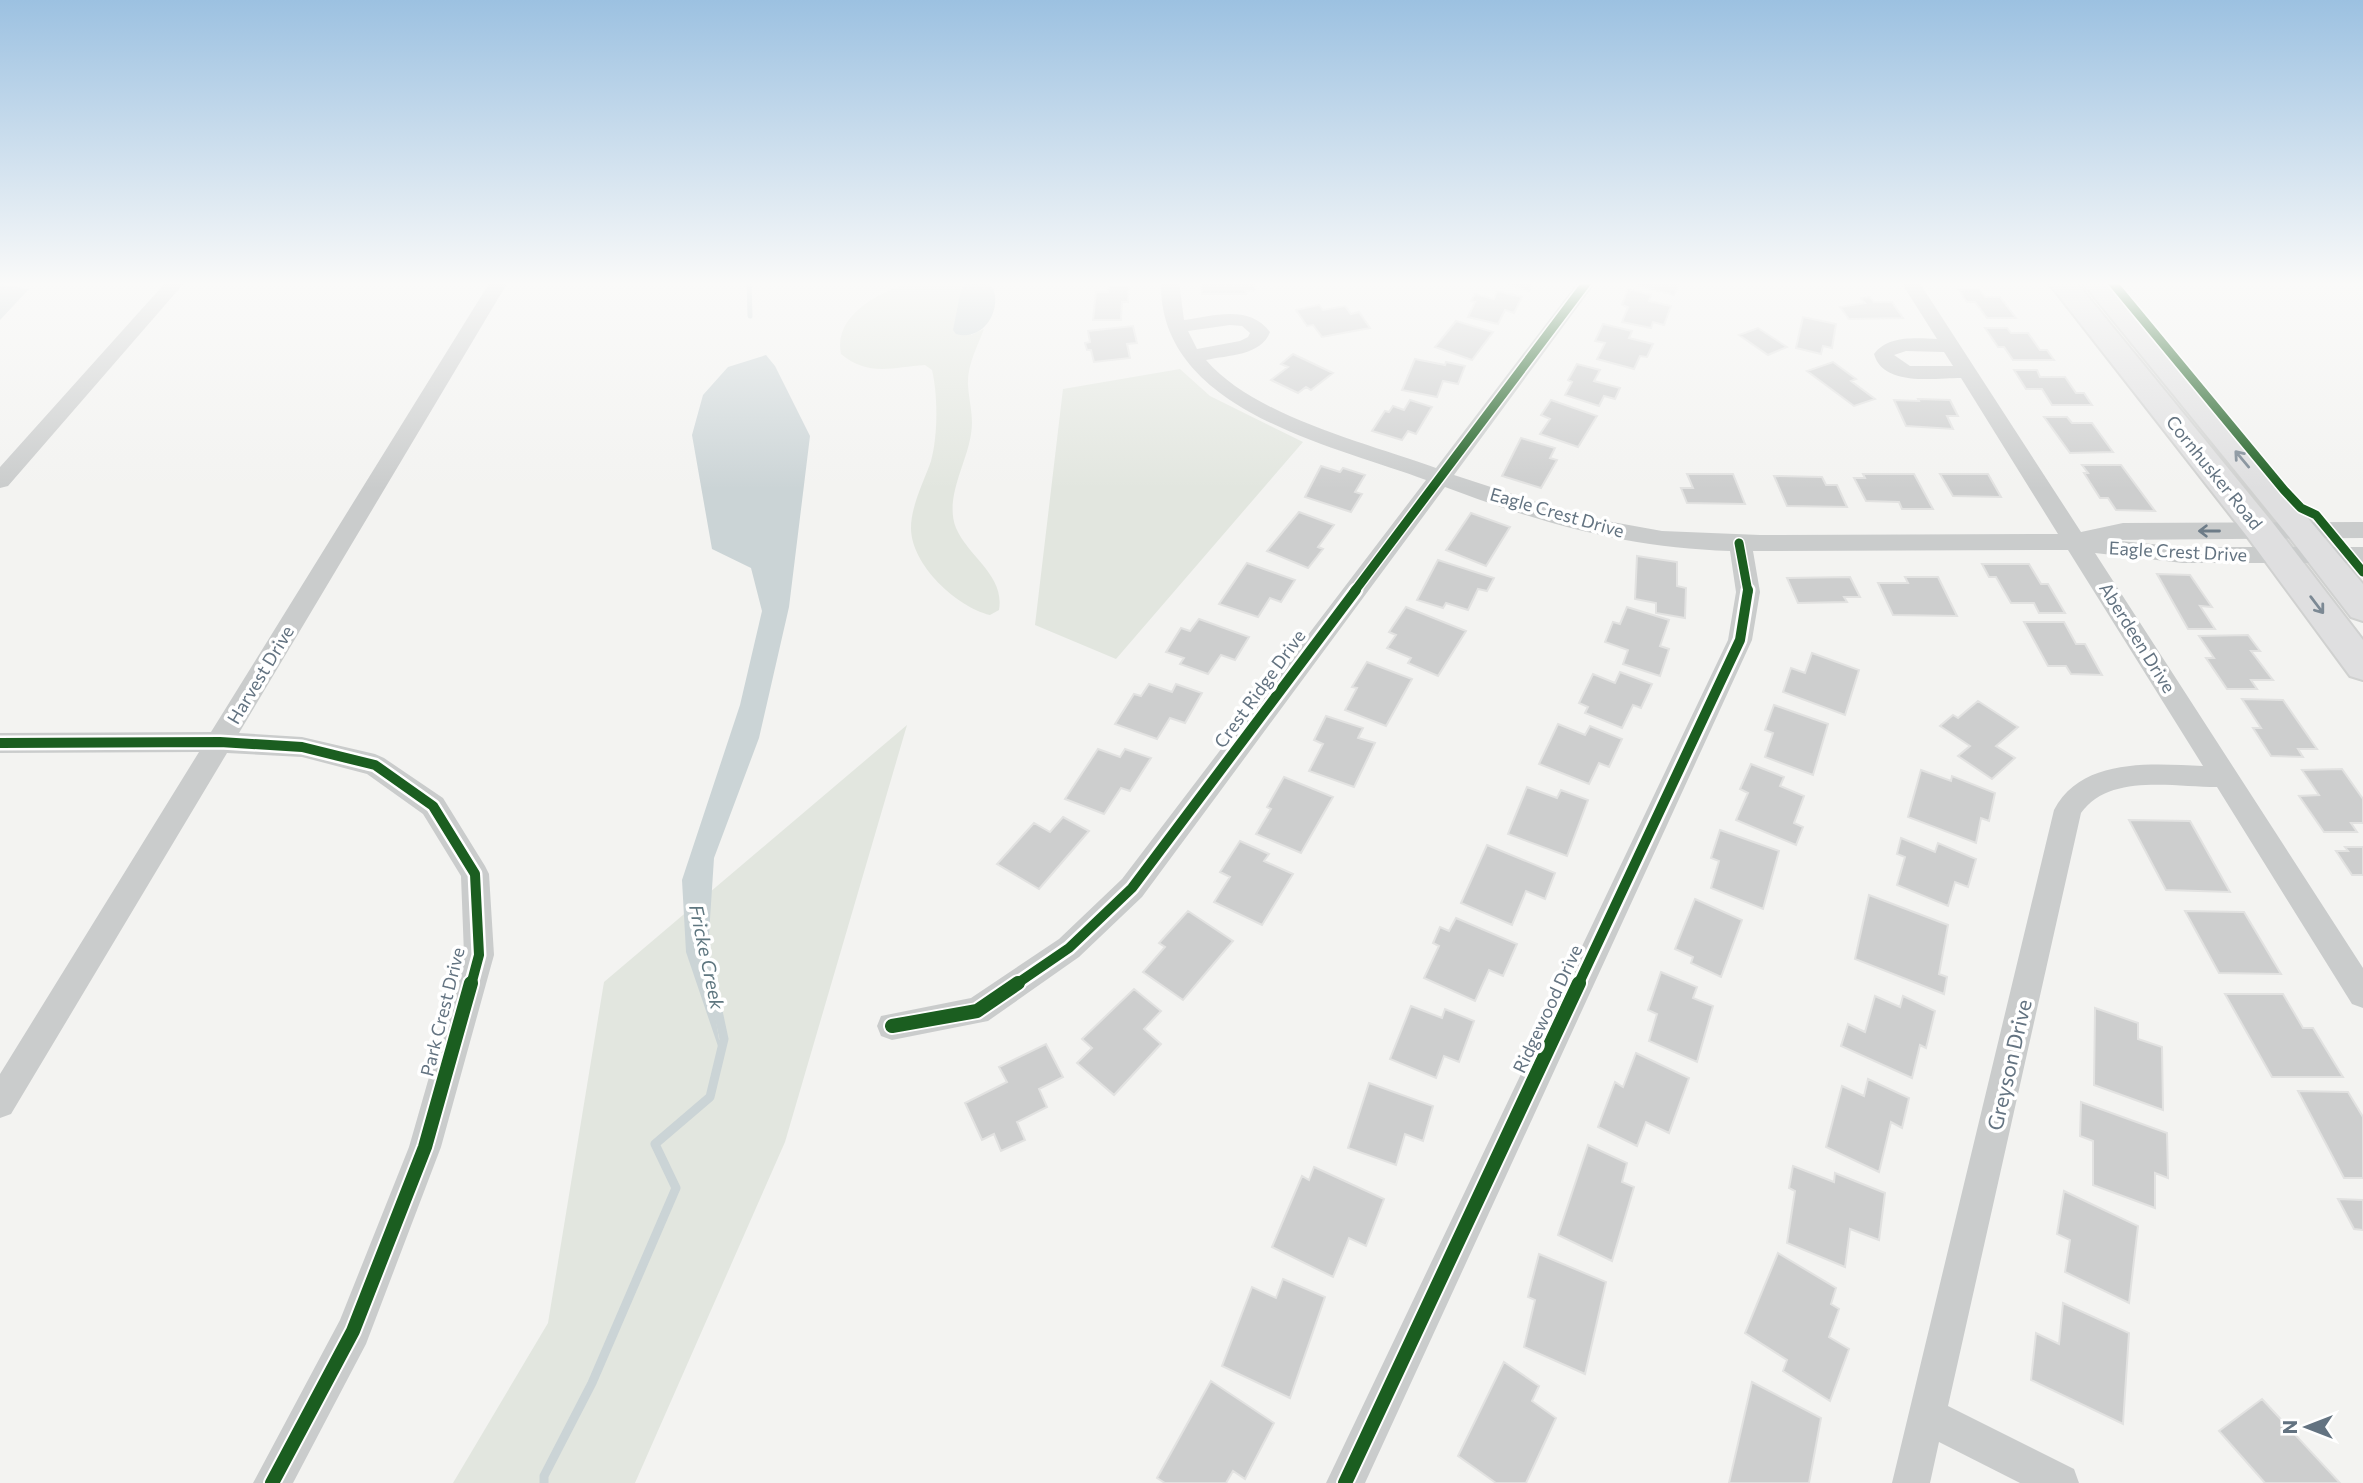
<svg xmlns="http://www.w3.org/2000/svg" width="2363" height="1483" viewBox="0 0 2363 1483" font-family="Commissioner,sans-serif">
<style>
.green{fill:#e2e6df}
.water{fill:#cbd4d6}
.lines{fill:none;stroke-linecap:round;stroke-linejoin:round}
.stream-far2{stroke:#cbd4d6;stroke-width:5}
.stream-far1{stroke:#cbd4d6;stroke-width:7}
.stream{stroke:#cbd4d6;stroke-width:9}
.building{fill:#cdcece;stroke:#e2e2e1;stroke-width:2}
.primary-casing{stroke:#d0d1d0;stroke-width:4}
.minor{fill:#cacccc;fill-rule:evenodd}
.primary{fill:#dfdfe0;fill-rule:evenodd}
.cycleway-far2-casing{stroke:#fff;stroke-width:12}
.cycleway-far1-casing{stroke:#fff;stroke-width:15}
.cycleway-casing{stroke:#fff;stroke-width:18}
.cycleway-far2{stroke:#1b5e20;stroke-width:9}
.cycleway-far1{stroke:#1b5e20;stroke-width:10}
.cycleway{stroke:#1b5e20;stroke-width:14}
.oneway{stroke:#7c8994}
.oneway2{stroke:#6d7c88}
.labels{text-anchor:middle;stroke-width:7;stroke-linejoin:round;paint-order:stroke}
.street-label{font-size:18px;fill:#637381;stroke:#fff}
.water-label{font-size:19px;font-style:italic;fill:#5e767f;stroke:#fff}
.near-street-label{font-size:21px;fill:#637381;stroke:#fff}
</style>
<rect width="100%" height="100%" fill="#f3f3f1"/>
<path class="green" d="M910,282H966L963,284L971,335L984,329C977,347 967,366 968,385C969,402 974,417 971,434C967,463 944,498 956,528C969,558 1005,575 999,610L990,615C957,607 911,565 911,528C911,506 924,481 931,461C938,436 938,395 932,370L925,365C893,367 868,377 841,354C833,315 879,293 910,282Z
M1180,369L1210,396L1303,442L1116,659L1035,625L1063,389Z
M907,725L785,1142L635,1483H453L548,1323L604,982Z"/>
<path class="water" d="M966,282H988C1006,298 989,343 956,334L953,330L961,290Z
M0,284L29,289L0,320Z
M766,355L775,366L810,436L789,607L759,738L714,858L707,965L722,1058L686,952L682,880L740,705L762,611L751,568L712,549L692,435L703,395L728,367Z"/>
<g class="lines">
<path class="stream-far2" d="M749,282L750,316"/>
<path class="stream-far1" d="M706,953L713,985"/>
<path class="stream" d="M544,1483V1476L592,1383L676,1188L655,1144L710,1097L724,1039L712,983"/>
</g>
<path class="building" d="M1211,282H1254L1255,290L1245,291L1246,294H1202L1201,283Z
M1501,282H1535L1529,291Z
M1638,282H1680L1674,295L1636,285Z
M1109,286H1129L1128,302H1122L1121,320H1093L1096,292H1108Z
M1628,289L1651,295L1649,301L1671,306L1664,325L1653,322L1651,328L1622,322L1628,307L1622,305Z
M1979,289L1985,297H2000L2016,318H1987L1975,302H1967L1959,290Z
M1497,291L1522,297L1514,313L1505,310L1498,324L1468,317L1475,302L1471,301L1475,294L1494,299Z
M1870,297L1874,302H1892L1903,318L1849,319L1840,307L1865,303L1861,298Z
M1319,305L1323,310L1345,306L1351,314L1359,312L1370,328L1322,337L1313,325L1307,326L1296,310Z
M1803,317L1836,324L1832,348L1823,346L1821,354L1796,348Z
M1456,321L1493,332L1472,360L1435,347Z
M1603,324L1632,331L1629,338L1653,344L1647,357L1640,356L1634,369L1597,359L1605,343L1595,341Z
M1133,326L1137,343L1127,344L1130,358L1094,362L1091,350H1087L1085,343L1090,342L1088,331Z
M1758,328L1787,347L1768,355L1739,335Z
M1985,328H2007L2011,333H2028L2040,350H2047L2054,360H2013L2004,347H1998Z
M1293,354L1333,373L1311,390L1306,387L1298,393L1271,380L1288,367L1281,364Z
M1415,359L1445,365L1446,362L1465,366L1458,384L1443,381L1437,397L1402,390Z
M1833,362L1856,379L1851,381L1875,399L1854,406L1807,371Z
M1577,364L1600,370L1594,381L1620,388L1615,399L1604,396L1599,406L1565,395L1572,382L1568,380Z
M2014,370H2037L2040,377H2065L2076,393H2084L2092,405H2052L2042,389H2026Z
M1918,399L1950,400L1958,416H1947L1953,429L1906,426L1894,400L1919,401Z
M1410,400L1432,407L1416,434L1408,431L1402,440L1372,431L1385,411L1389,412L1393,406L1404,410Z
M1551,400L1597,416L1578,447L1540,434L1550,419L1541,415Z
M2044,417H2067L2072,423H2092L2113,452L2070,453Z
M1521,438L1555,448L1550,458L1557,460L1541,488L1502,476Z
M2082,465H2121L2155,511L2116,510L2108,498H2100L2084,473H2088Z
M1321,466L1340,472L1343,468L1365,475L1355,492L1362,494L1351,512L1305,497Z
M1687,474H1733L1745,504L1687,503L1681,488H1693Z
M1863,474H1914L1933,509H1902L1899,502L1866,501L1854,478H1865Z
M1940,474H1988L2001,497L1953,496Z
M1774,476L1822,477L1826,485H1837L1847,507L1787,506Z
M1299,512L1334,525L1318,547L1323,549L1308,568L1267,551Z
M1471,513L1510,527L1486,566L1446,550Z
M1637,556L1677,562V586L1686,588L1685,618L1656,613V603L1635,599Z
M1438,560L1494,578L1487,591L1478,589L1468,610L1446,603L1443,608L1417,600Z
M1247,563L1295,580L1281,602L1270,598L1258,617L1219,604Z
M1982,564H2029L2041,584H2048L2065,613H2039L2034,603H2011L1996,577H1989Z
M2157,574L2190,575L2212,607L2200,606L2215,629H2188Z
M1850,577L1860,597H1844L1847,602L1798,603L1787,578Z
M1905,577H1938L1957,616L1893,615L1878,583H1908Z
M1406,607L1466,631L1438,676L1408,663L1411,658L1387,648L1396,635L1389,632Z
M1627,607L1669,620L1660,646L1669,649L1660,676L1623,664L1628,650L1605,642L1613,622L1620,624Z
M1199,619L1249,637L1235,660L1221,655L1208,674L1180,664L1184,658L1166,652L1181,628L1190,631Z
M2024,622H2064L2076,644H2085L2102,675L2071,674L2066,666H2048Z
M2248,635L2260,651H2251L2273,680H2251L2257,689H2227L2206,658H2214L2199,636Z
M1812,653L1859,670L1845,715L1783,692L1791,668L1805,673Z
M1367,662L1412,679L1386,726L1345,710L1357,688L1352,687Z
M1620,672L1652,684L1641,708L1633,705L1622,728L1585,713L1588,707L1579,703L1593,674L1615,683Z
M1149,684L1172,692L1176,684L1202,693L1185,723L1170,718L1157,739L1115,724L1134,694L1141,696Z
M2242,699L2283,700L2317,749H2298L2303,757L2271,756L2253,728H2261Z
M1978,701L2018,727L1996,746L2015,758L1992,779L1958,756L1970,746L1940,726L1953,715L1958,718Z
M1774,705L1828,724L1813,775L1765,757L1773,733L1765,730Z
M1326,716L1363,728L1358,738L1375,743L1354,787L1309,771L1323,744L1314,740Z
M1558,724L1585,735L1590,726L1622,739L1609,767L1599,763L1589,784L1539,764Z
M1098,749L1120,757L1125,749L1151,758L1130,791L1121,788L1104,814L1065,799Z
M1751,764L1784,777L1780,786L1804,796L1794,823L1803,827L1796,845L1736,820L1748,793L1740,789Z
M2342,769L2363,799V823H2351L2357,832H2324L2299,796L2319,795L2302,770Z
M1921,770L1951,781L1952,776L1995,793L1989,821L1981,818L1976,843L1908,817Z
M1284,777L1333,797L1301,853L1256,834L1271,809L1267,807Z
M1527,787L1557,798L1561,790L1588,800L1567,856L1508,834Z
M1063,817L1089,831L1039,889L997,864L1034,823L1050,832Z
M2129,820L2190,821L2230,892L2166,890Z
M1720,830L1779,851L1763,909L1711,888L1719,861L1711,858Z
M1901,838L1935,852L1938,843L1976,859L1968,887L1955,882L1948,906L1897,885L1905,857L1897,854Z
M1240,841L1269,854L1264,861L1293,874L1262,925L1214,902L1230,877L1220,872Z
M1487,845L1555,873L1545,899L1526,891L1512,925L1461,903Z
M2345,847H2363V875H2352L2336,851H2348Z
M1869,895L1948,925L1939,974L1947,977L1944,994L1855,959Z
M1695,899L1742,920L1721,977L1691,963L1693,957L1675,949Z
M1188,911L1233,941L1183,1000L1143,972L1165,947L1159,943Z
M2185,911L2244,912L2281,974L2219,973Z
M1456,918L1517,944L1503,976L1489,970L1475,1001L1424,978L1439,946L1433,943L1440,927L1449,931Z
M1661,972L1697,987L1693,998L1713,1006L1697,1062L1649,1041L1657,1014L1648,1010Z
M1134,989L1161,1011L1144,1029L1161,1044L1114,1095L1077,1063L1092,1048L1082,1039Z
M2225,994H2283L2303,1028H2313L2343,1077H2272Z
M1875,996L1900,1007L1903,996L1935,1011L1926,1048L1920,1045L1912,1078L1841,1046L1848,1024L1865,1032Z
M1411,1006L1442,1018L1445,1009L1474,1021L1459,1062L1444,1056L1436,1078L1390,1059Z
M2095,1008L2138,1023V1039L2162,1047L2163,1110L2094,1085Z
M1046,1044L1063,1077L1039,1089L1047,1107L1017,1122L1025,1140L1001,1151L994,1134L982,1140L965,1103L1007,1082L999,1067Z
M1636,1053L1689,1078L1669,1133L1646,1122L1637,1146L1598,1127L1615,1082L1623,1087Z
M1868,1079L1909,1098L1902,1128L1891,1122L1879,1172L1826,1147L1842,1086L1864,1096Z
M1369,1083L1433,1106L1423,1141L1405,1134L1396,1165L1348,1148Z
M2298,1091L2348,1092L2363,1117V1178H2344Z
M2081,1102L2167,1133L2168,1178L2155,1173V1208L2093,1185V1141L2080,1136Z
M1588,1145L1627,1163L1622,1182L1634,1187L1612,1261L1558,1235Z
M1793,1166L1834,1182L1835,1173L1885,1193L1879,1240L1850,1229L1845,1267L1787,1243L1795,1191L1789,1188Z
M1314,1167L1384,1199L1366,1246L1349,1238L1333,1277L1272,1247L1302,1176L1309,1180Z
M2064,1191L2138,1226L2129,1303L2065,1272L2070,1240L2057,1234Z
M2338,1199L2363,1200V1230L2354,1229Z
M1778,1253L1836,1288L1831,1304L1839,1309L1829,1337L1849,1349L1830,1401L1783,1371L1787,1360L1745,1333Z
M1539,1254L1606,1282L1585,1374L1524,1347L1535,1300L1528,1297Z
M1283,1279L1325,1297L1290,1398L1222,1366L1252,1287L1276,1298Z
M2063,1303L2129,1333L2123,1424L2031,1380L2036,1333L2059,1344Z
M1504,1362L1539,1386L1532,1401L1556,1418L1526,1483H1496L1458,1456Z
M1211,1381L1274,1423L1245,1479L1233,1471L1226,1483H1165L1157,1478Z
M1752,1382L1821,1418L1809,1483H1729Z
M2262,1399L2340,1483H2265L2219,1431Z"/>
<g class="lines">
<g class="primary-casing">
<path id="primary" d="M2048,282H2076L2273,523L2363,640V680L2350,676L2249,539Z
M2082,282H2110L2363,584V621L2351,617L2290,538Z"/>
</g>
<path class="minor" d="M166,282H185L8,486L0,488V467Z
M490,282H508L239,733L302,737L375,754L384,758L443,798L485,866L489,874L494,955L441,1147L366,1344L293,1483H253L340,1320L409,1147L464,955L461,876L423,814L367,774L302,757L227,753L11,1114L0,1118V1074L199,752L0,753V733L211,732Z
M1161,282H1179L1184,320C1214,316 1249,304 1270,332C1261,356 1228,355 1206,360C1254,416 1366,443 1436,468L1578,282H1596L1454,475L1579,516L1662,531L1760,535L2058,534L1961,378C1935,378 1883,387 1874,354C1888,335 1916,338 1937,339L1901,282H1919L2081,532L2123,523L2363,522V538L2110,540L2183,547H2363V563H2183L2095,553L2363,968V1008L2352,1004L2217,787C2174,787 2109,773 2081,813L1948,1406L2074,1469L2079,1483H2020L1939,1442L1930,1483H1892L2054,810C2082,757 2152,764 2203,766L2068,550L1753,551L1760,592L1752,640L1365,1483H1326L1728,640L1736,592L1730,551C1627,548 1540,523 1445,487L1142,897L1079,957L988,1021L892,1040L881,1036L877,1026L881,1016L971,998L1059,939L1122,879L1426,480C1331,445 1158,410 1161,282ZM1230,325L1242,326L1250,333L1248,337L1240,341L1197,349L1188,331ZM1906,351L1944,352L1953,366H1910L1894,355Z"/>
<use href="#primary" class="primary"/>
<g class="cycleway-far2-casing">
<path id="cycleway-far2" d="M2112,282L2284,490L2301,508L2316,515L2363,572
M1739,543L1748,592
M1354,592L1587,282"/>
</g>
<g class="cycleway-far1-casing">
<path id="cycleway-far1" d="M0,743L220,742L302,747L375,765L433,806L475,874L479,955L471,985
M1015,985L1069,948L1132,888L1356,590
M1578,985L1740,640L1748,590"/>
</g>
<g class="cycleway-casing">
<path id="cycleway" d="M892,1026L977,1011L1018,983
M272,1483L353,1331L425,1147L471,983
M1345,1483L1579,983"/>
</g>
<use href="#cycleway-far2" class="cycleway-far2"/>
<use href="#cycleway-far1" class="cycleway-far1"/>
<use href="#cycleway" class="cycleway"/>
</g>
<defs><path id="oneway-shaft" d="M-6 0H5M1.5-3L5.5 0L1.5 3" fill="none" stroke-width="1.6" stroke-linecap="round" stroke-linejoin="round" transform="scale(1.75)"/></defs>
<g class="oneway">
<use href="#oneway-shaft" transform="translate(2242 459) rotate(-130)"/>
<use href="#oneway-shaft" transform="translate(2317 605) rotate(53)"/>
</g>
<use class="oneway2" href="#oneway-shaft" transform="translate(2209 531) rotate(-180)"/>
<linearGradient id="sky" x2="0" y2="1"><stop stop-color="#9cc1e1"/><stop offset="0.58" stop-color="#fafaf9"/><stop offset="1" stop-color="#fafaf9" stop-opacity="0"/></linearGradient>
<rect width="2363" height="489" fill="url(#sky)"/>
<g class="labels">
<g class="street-label">
<text transform="translate(2214 473) rotate(51)" y="6">Cornhusker Road</text>
<text transform="translate(1557 513) rotate(16)" y="6">Eagle Crest Drive</text>
<text transform="translate(2178 552) rotate(3)" y="6">Eagle Crest Drive</text>
<text transform="translate(2137 638) rotate(58)" y="6">Aberdeen Drive</text>
<text transform="translate(261 675) rotate(-59)" y="6">Harvest Drive</text>
<text transform="translate(1260 689) rotate(-54)" y="6">Crest Ridge Drive</text>
<text transform="translate(1548 1009) rotate(-65)" y="6">Ridgewood Drive</text>
<text transform="translate(443 1012) rotate(-76)" y="6">Park Crest Drive</text>
</g>
<g class="water-label">
<text transform="translate(707 957) rotate(78)" y="7">Fricke Creek</text>
</g>
<g class="near-street-label">
<text transform="translate(2010 1065) rotate(-77)" y="7">Greyson Drive</text>
</g>
</g>
<g transform="translate(2307 1427) rotate(270)" stroke="#ffffff" stroke-width="5" paint-order="stroke">
<path d="M0-5L12 26L0 18L-12 26Z" fill="#637381"/>
<text y="-10" font-size="19" font-weight="bold" text-anchor="middle" fill="#637381">N</text>
</g>
</svg>
